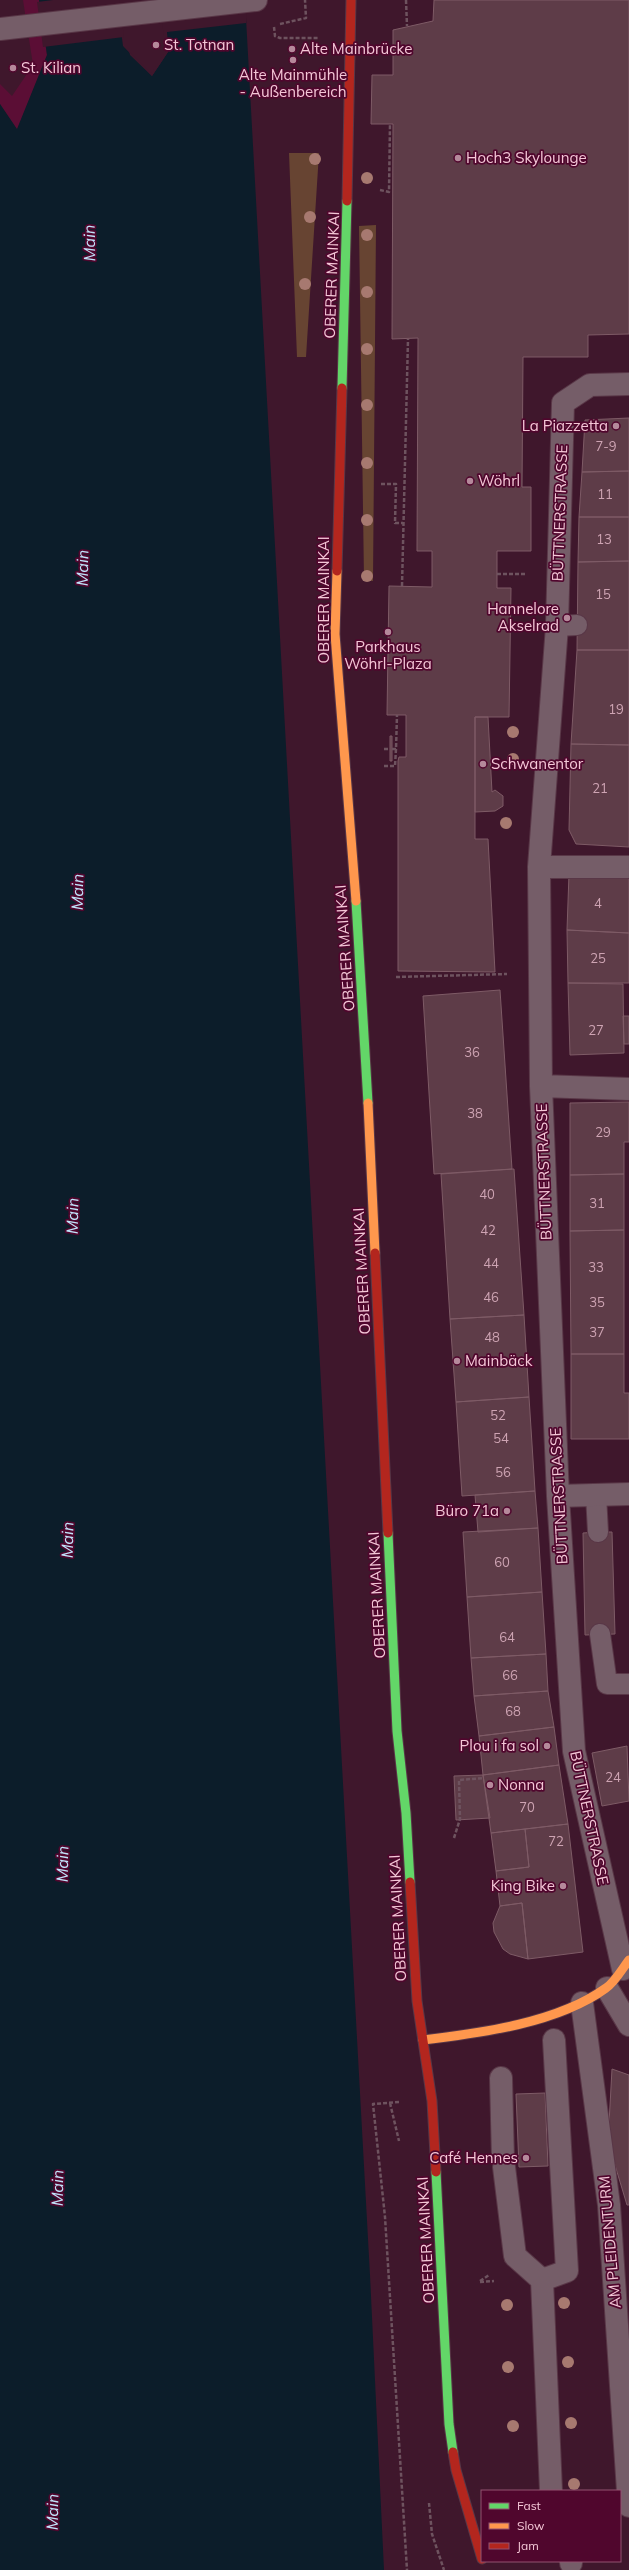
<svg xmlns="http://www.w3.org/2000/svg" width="629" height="2570" viewBox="0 0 629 2570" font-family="Mulish,sans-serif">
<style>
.built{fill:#5b0e35}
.green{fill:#674432}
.water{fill:#0c1d2a}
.pier{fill:#3f172c}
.building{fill:#5e3c48;stroke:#7e5b66}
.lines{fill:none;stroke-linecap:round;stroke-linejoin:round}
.lane-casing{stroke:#593747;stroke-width:22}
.street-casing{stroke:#593747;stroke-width:24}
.fast-casing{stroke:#593747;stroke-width:11}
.slow-casing{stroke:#593747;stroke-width:11}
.jam-casing{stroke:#593747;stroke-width:11}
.path{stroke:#6e535f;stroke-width:2.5;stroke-dasharray:4 2;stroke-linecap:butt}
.lane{stroke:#755d68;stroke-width:20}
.street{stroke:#755d68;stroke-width:22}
.fast{stroke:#63d668;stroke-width:9}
.slow{stroke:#ff974d;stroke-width:9}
.jam{stroke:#b3261e;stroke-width:9}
.tree{fill:#a77970}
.poi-dot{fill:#b5899b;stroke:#50062d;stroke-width:1.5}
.labels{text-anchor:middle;stroke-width:3.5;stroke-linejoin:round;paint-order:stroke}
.number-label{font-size:13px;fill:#cea4b3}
.poi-label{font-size:15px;fill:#f4c7d7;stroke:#50062d;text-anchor:start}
.street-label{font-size:15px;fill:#f4c7d7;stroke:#50062d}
.water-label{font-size:16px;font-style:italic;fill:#c0e4fb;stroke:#50062d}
</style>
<rect width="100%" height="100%" fill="#3f172c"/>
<path class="built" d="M23,0H39L47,55L17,130L0,104V84L12,96L33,65Z"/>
<path class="green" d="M289,153H319L306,357H297Z
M376,225L373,581L364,580L359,226Z"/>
<path class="water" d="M39,0H117L123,46L152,76L168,52L167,32L245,0L370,2275L384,2570H0V104L17,129L47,55Z"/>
<path class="pier" d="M53,0H119L124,37L43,47L37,2Z
M159,0H247L246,23L167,32L168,52L152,76L130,55L129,51L151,73L166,51Z"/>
<path class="building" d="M434,0H629V334L588,335V357H523L522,487H531V551H497V588H511L509,717H475V839H488L495,972L398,971V761L399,757H406V715H387L389,586L432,587V551H417L418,338L392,339L393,124H371L372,75H393V30L433,21Z
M629,418V471L582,472L585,420Z
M629,471V517H579L582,472Z
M579,517H629V561L578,562Z
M629,561V650H577L578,562Z
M577,650H629V745L571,744Z
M475,717H488L492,792L495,790L503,796V806L495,811L475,812Z
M390,736H392V761H390Z
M571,744L629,745V847L576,844L569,830Z
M569,874L629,876V933L567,930Z
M567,930L629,933V983H568Z
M568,983L623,984L624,1053L570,1055Z
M500,990L512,1169L434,1174L423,996Z
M623,1016H629V1044H624Z
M629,1102V1142H624V1174L570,1175V1103Z
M514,1169L524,1315L450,1319L441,1174Z
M624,1174V1230L570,1231V1175Z
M624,1230V1354H571L570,1231Z
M524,1315L529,1397L456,1402L450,1319Z
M571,1354H624V1393H629V1439H571Z
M529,1397L535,1491L462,1496L456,1402Z
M535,1491L538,1528L478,1532L475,1495Z
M538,1528L542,1592L467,1597L463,1532Z
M598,1532H612L615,1634L585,1635L583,1533Z
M542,1592L546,1654L471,1658L467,1597Z
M546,1654L548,1691L474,1696L471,1658Z
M548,1691L554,1727L479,1736L474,1696Z
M554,1727L559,1765L483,1775L479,1736Z
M627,1746L629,1801L602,1806L592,1753Z
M559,1765L568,1824L491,1833L483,1775Z
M483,1775L490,1818L456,1820L454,1776Z
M568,1824L583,1952L528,1959L522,1903L500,1906L496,1871L529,1867L525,1829Z
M525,1829L529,1867L496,1871L491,1833Z
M522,1903L528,1959L510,1954L503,1949L494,1932L493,1923L500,1906Z
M612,2069L629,2075V2205H627L608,2142Z
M545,2093L548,2166L519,2167L516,2094Z"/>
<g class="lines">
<g class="lane-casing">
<path id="lane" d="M557,626L577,625
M596,1495L598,1532
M600,1634L607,1684H629"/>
</g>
<g class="street-casing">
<path id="street" d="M0,29L256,0
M539,867H629
M541,1086L629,1089
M558,1496L629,1494
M623,1969L574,1751L558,1496L541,1086L539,867L557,626L563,403L590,385L629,384
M607,1988L629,2025
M582,2003L609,2205L629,2506
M501,2078L503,2160
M504,2167L515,2256L542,2280L551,2491
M542,2280L567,2271L554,2040
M571,2561V2563"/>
</g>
<g class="fast-casing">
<path id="fast" d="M342,388L347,201
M356,901L368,1103
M388,1533L397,1731L406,1813L410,1882
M436,2172L449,2424L453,2452"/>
</g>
<g class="slow-casing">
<path id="slow" d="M337,571L335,634L356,901
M368,1103L375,1253
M423,2040C481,2033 558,2023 606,1988C615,1982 622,1969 629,1960"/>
</g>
<g class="jam-casing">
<path id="jam" d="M347,201L351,0
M337,571L342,388
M375,1253L388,1533
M410,1882L417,2001L432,2101L436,2172
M453,2452L456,2470L482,2559"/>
</g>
<path class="path" d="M406,0L407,26
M280,24L306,18L305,0
M274,27L275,36L280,38H318
M380,190L389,192L390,124
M381,484H396L395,523H403
M497,574H525
M402,586L408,339
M384,749H390
M392,749H396L397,715
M384,766H395L396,749
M396,977L507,974
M454,1838L460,1819L459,1780L484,1778
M399,2102L373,2104L385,2217L407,2570
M390,2103L399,2141
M480,2281L489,2275
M480,2282L494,2281
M429,2503L432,2534L444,2570"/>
<use href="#lane" class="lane"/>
<use href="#street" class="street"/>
<use href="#fast" class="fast"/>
<use href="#slow" class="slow"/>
<use href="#jam" class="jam"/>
</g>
<g class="tree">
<circle cx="315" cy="159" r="6"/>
<circle cx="367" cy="178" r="6"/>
<circle cx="310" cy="217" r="6"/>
<circle cx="367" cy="235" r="6"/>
<circle cx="305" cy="284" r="6"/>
<circle cx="367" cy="292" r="6"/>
<circle cx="367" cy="349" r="6"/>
<circle cx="367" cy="405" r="6"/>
<circle cx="367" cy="463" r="6"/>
<circle cx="367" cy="520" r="6"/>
<circle cx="367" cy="576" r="6"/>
<circle cx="513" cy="732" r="6"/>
<circle cx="513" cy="759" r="6"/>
<circle cx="506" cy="823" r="6"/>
<circle cx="564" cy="2303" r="6"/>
<circle cx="507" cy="2305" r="6"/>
<circle cx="568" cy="2362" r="6"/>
<circle cx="508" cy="2367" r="6"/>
<circle cx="571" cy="2423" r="6"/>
<circle cx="513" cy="2426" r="6"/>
<circle cx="574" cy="2484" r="6"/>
</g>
<g class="poi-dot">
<circle cx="156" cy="45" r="4"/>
<circle cx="292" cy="49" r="4"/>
<circle cx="293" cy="60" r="4"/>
<circle cx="13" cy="68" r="4"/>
<circle cx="458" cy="158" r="4"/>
<circle cx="616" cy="426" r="4"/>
<circle cx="470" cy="481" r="4"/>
<circle cx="567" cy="618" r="4"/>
<circle cx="388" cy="632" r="4"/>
<circle cx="483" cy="764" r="4"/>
<circle cx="457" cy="1361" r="4"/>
<circle cx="507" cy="1511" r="4"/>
<circle cx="547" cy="1746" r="4"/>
<circle cx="490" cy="1785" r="4"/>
<circle cx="563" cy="1886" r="4"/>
<circle cx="526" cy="2158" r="4"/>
</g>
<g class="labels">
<g class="number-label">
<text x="606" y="451">7-9</text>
<text x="605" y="499">11</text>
<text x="604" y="544">13</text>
<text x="603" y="599">15</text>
<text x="616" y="714">19</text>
<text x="600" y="793">21</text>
<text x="598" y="908">4</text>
<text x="598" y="963">25</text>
<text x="596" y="1035">27</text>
<text x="472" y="1057">36</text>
<text x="475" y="1118">38</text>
<text x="603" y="1137">29</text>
<text x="487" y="1199">40</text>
<text x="597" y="1208">31</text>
<text x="488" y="1235">42</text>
<text x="491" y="1268">44</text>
<text x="596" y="1272">33</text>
<text x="491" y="1302">46</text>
<text x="597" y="1307">35</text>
<text x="597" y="1337">37</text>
<text x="492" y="1342">48</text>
<text x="498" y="1420">52</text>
<text x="501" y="1443">54</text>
<text x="503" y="1477">56</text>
<text x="502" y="1567">60</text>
<text x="507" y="1642">64</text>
<text x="510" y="1680">66</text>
<text x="513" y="1716">68</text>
<text x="613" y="1782">24</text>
<text x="527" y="1812">70</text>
<text x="556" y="1846">72</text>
</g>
<g class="poi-label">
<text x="164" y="50">St. Totnan</text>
<text x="300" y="54">Alte Mainbrücke</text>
<text x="21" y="73">St. Kilian</text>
<text x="293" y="80" text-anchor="middle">Alte Mainmühle<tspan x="293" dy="17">- Außenbereich</tspan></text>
<text x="466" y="163">Hoch3 Skylounge</text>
<text x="608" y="431" text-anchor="end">La Piazzetta</text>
<text x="478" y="486">Wöhrl</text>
<text x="559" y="614" text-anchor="end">Hannelore<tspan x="559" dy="17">Akselrad</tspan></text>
<text x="388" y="652" text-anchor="middle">Parkhaus<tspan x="388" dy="17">Wöhrl-Plaza</tspan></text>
<text x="491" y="769">Schwanentor</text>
<text x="465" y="1366">Mainbäck</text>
<text x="499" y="1516" text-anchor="end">Büro 71a</text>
<text x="539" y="1751" text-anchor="end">Plou i fa sol</text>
<text x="498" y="1790">Nonna</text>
<text x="555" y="1891" text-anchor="end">King Bike</text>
<text x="518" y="2163" text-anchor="end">Café Hennes</text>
</g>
<g class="street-label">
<text transform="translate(332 275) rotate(-88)" y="5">OBERER MAINKAI</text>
<text transform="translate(560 513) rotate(-88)" y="5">BÜTTNERSTRASSE</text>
<text transform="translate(324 600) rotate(-90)" y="5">OBERER MAINKAI</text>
<text transform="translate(345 948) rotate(-94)" y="5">OBERER MAINKAI</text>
<text transform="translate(544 1172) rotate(-92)" y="5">BÜTTNERSTRASSE</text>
<text transform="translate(362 1271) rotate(-93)" y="5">OBERER MAINKAI</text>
<text transform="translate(559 1496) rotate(-93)" y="5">BÜTTNERSTRASSE</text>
<text transform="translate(377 1595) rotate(-93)" y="5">OBERER MAINKAI</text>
<text transform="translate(589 1818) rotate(78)" y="5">BÜTTNERSTRASSE</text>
<text transform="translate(398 1918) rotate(-93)" y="5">OBERER MAINKAI</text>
<text transform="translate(426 2240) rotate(-93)" y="5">OBERER MAINKAI</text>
<text transform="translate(610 2242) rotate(-95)" y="5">AM PLEIDENTURM</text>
</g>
<g class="water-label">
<text transform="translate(89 243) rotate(-91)" y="6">Main</text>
<text transform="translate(82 568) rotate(-89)" y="6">Main</text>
<text transform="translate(77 892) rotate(-89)" y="6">Main</text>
<text transform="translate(72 1216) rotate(-89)" y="6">Main</text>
<text transform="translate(67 1540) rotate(-89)" y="6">Main</text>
<text transform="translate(62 1864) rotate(-89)" y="6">Main</text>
<text transform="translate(57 2188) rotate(-89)" y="6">Main</text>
<text transform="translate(52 2512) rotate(-89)" y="6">Main</text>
</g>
</g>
<rect x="481" y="2490" width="140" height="72" fill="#50062d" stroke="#925371"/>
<rect x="489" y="2503" width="20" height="6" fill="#63d668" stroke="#925371"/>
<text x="517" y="2510" font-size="12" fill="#f4c7d7">Fast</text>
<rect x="489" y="2523" width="20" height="6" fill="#ff974d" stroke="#925371"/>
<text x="517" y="2530" font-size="12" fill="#f4c7d7">Slow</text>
<rect x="489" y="2543" width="20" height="6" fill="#b3261e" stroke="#925371"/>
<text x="517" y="2550" font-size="12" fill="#f4c7d7">Jam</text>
</svg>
